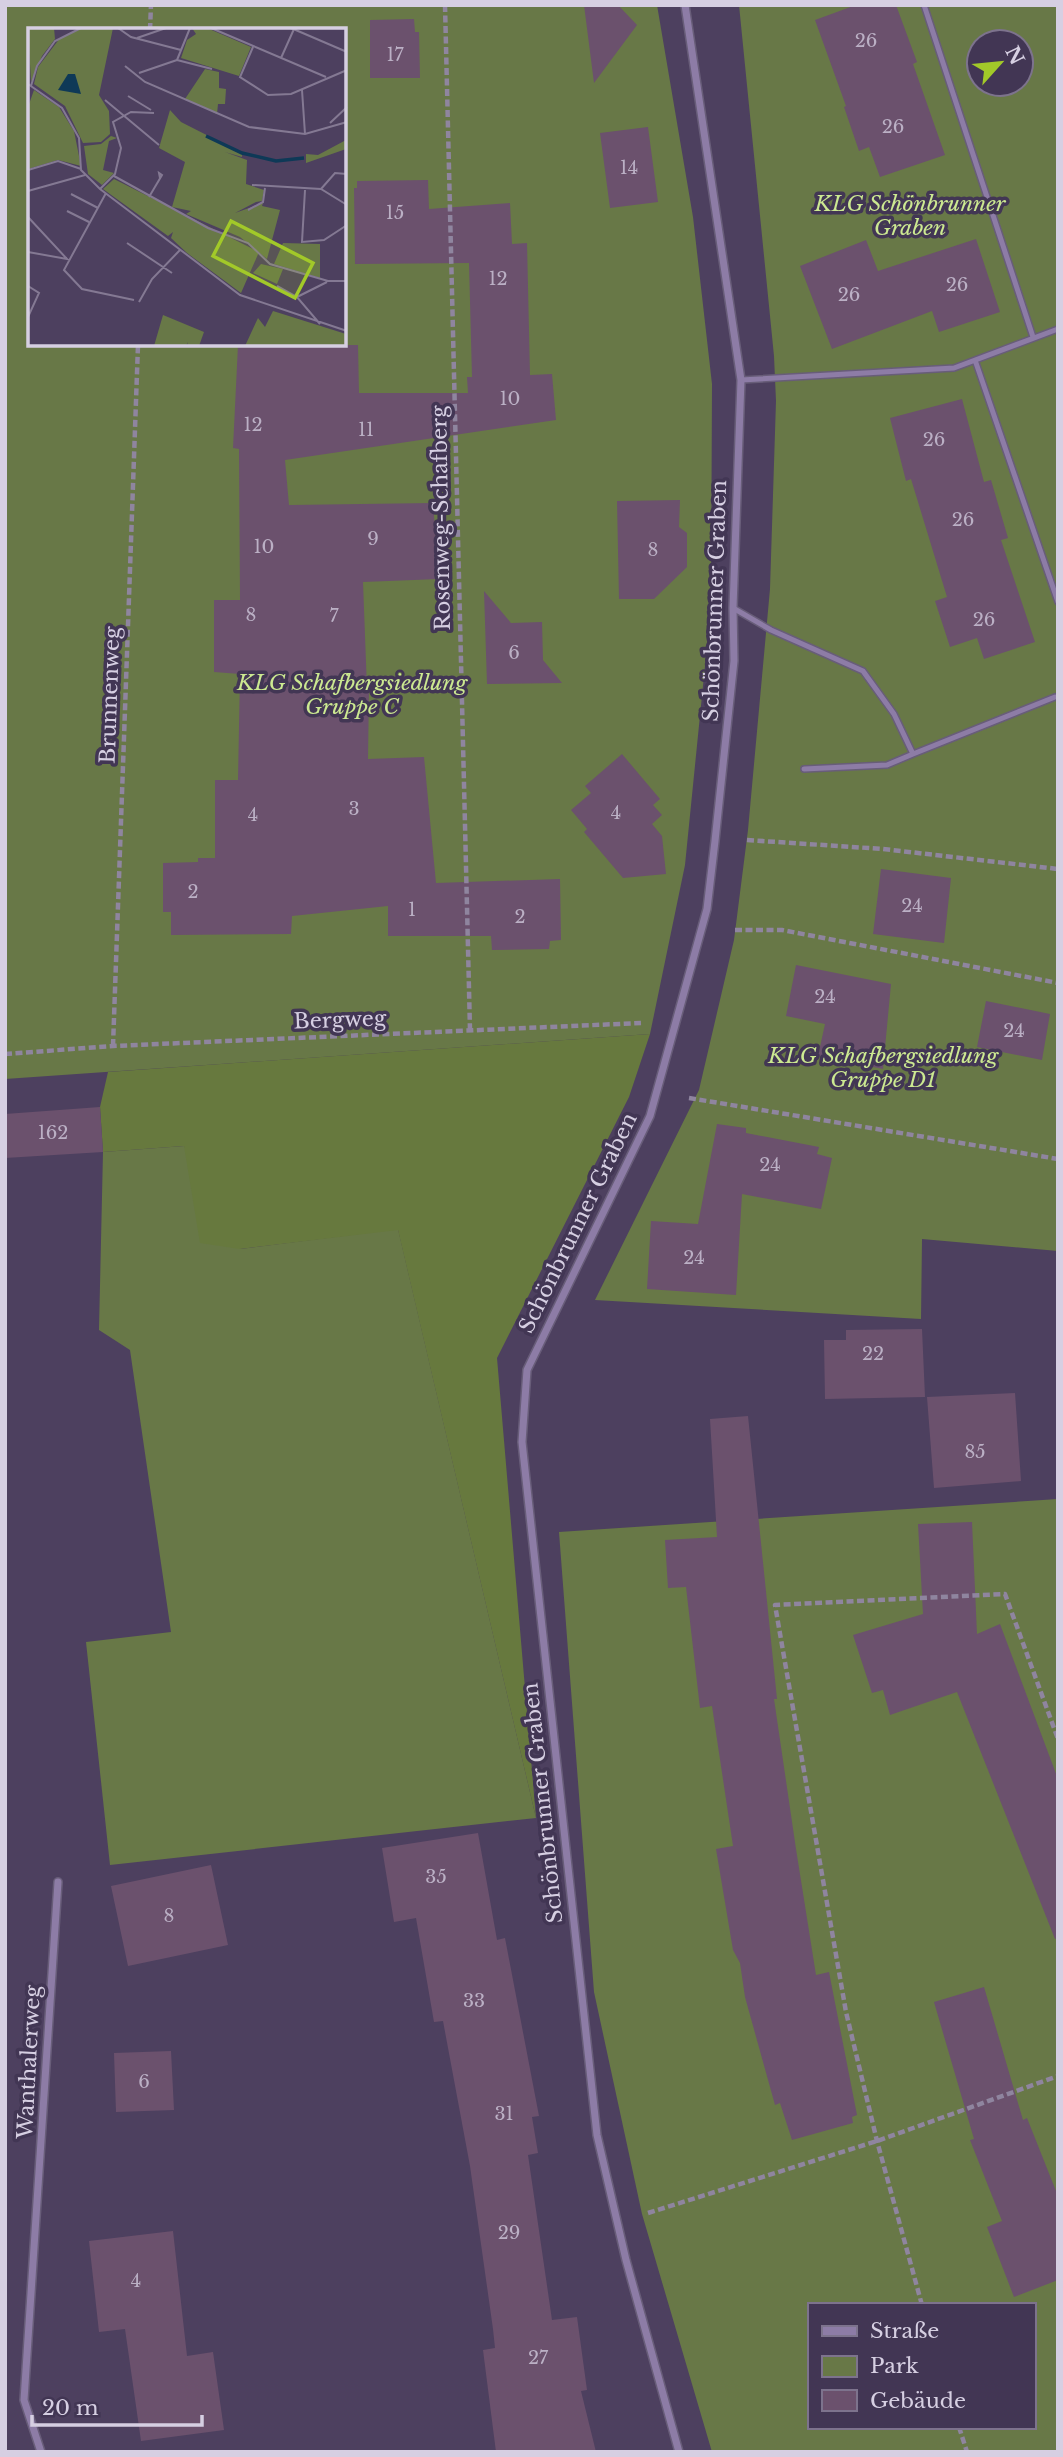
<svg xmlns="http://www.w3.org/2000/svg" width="1063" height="2457" viewBox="0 0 1063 2457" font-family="'Libre Baskerville',serif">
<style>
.green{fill:#687847;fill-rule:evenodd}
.forest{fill:#67793e}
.building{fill:#6b516d}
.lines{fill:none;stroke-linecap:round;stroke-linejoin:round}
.lane-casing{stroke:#685d79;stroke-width:8}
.street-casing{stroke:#685d79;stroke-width:10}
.path{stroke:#8f859f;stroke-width:4.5;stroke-dasharray:7 3.5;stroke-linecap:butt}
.lane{stroke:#8d7ca6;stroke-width:5}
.street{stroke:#8d7ca6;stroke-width:7}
.labels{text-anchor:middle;stroke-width:7;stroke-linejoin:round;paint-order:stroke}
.number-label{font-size:18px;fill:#bbb0c5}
.park-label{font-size:21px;font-style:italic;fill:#cce991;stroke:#423654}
.street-label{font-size:21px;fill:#d6cfe2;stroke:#423654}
.inset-river{fill:none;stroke:#0e3957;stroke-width:3.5}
.inset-road{fill:none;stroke:#847993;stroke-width:2}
.view{fill:#a2c929;fill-opacity:0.15;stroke:#a2c929;stroke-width:3.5}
.inset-edge{fill:none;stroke:#d6cfe2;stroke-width:3.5}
</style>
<rect width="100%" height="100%" fill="#4d405f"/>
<path class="green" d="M5,5H657L693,217L712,384L711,606L685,865L650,1034L5,1079ZM30,30H345V345H30Z
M739,5H1058V1251L922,1239L921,1319L595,1300L699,1090L734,940L748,830L770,589L776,401L774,356ZM979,42H1021V84H979Z
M184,1146L240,1249L398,1229L536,1818L110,1865L86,1642L171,1632L130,1350L99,1330L103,1152Z
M1058,1499V2452H712L642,2214L594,1992L559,1532ZM809,2305H1033V2427H809Z"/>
<path class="forest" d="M650,1034L629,1097L497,1358L536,1818L398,1230L240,1249L200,1243L184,1146L103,1152L100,1107L108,1072Z"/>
<path class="building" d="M584,5H618L637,25L594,83Z
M856,5H896L917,62L913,64L945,155L880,177L869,147L859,151L844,107L846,106L815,20Z
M414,19L415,32H419L420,78H370V20Z
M648,127L658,202L610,208L600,133Z
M428,180L429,209L510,203L512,244L527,243L530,375L552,374L556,420L285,460L289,505L433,503L439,579L363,582L367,689H369L368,759L424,757L436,883L560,879L561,940L550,941L549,949L492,950L491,936H388V906L292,916L291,934L171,935V912H163V863L198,862V858H215V780H238L240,674L214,672V600H240L239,449L233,448L238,345H358L359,393H468L467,377H472L469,263L355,264L354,188H357V181Z
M976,239L1000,312L939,332L932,311L832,349L800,266L866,240L878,271Z
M962,399L984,482L991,480L1008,538L1001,540L1035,642L984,659L977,638L950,647L935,601L947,597L911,479L906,481L890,418Z
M680,500L679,527L687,533V567L654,599H619L617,501Z
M484,591L511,623L542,622L543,660L562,683L487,684Z
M622,754L660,799L653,805L662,815L652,824L662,836L666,874L623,878L584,832L587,829L571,810L591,793L585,786Z
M881,869L951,878L944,943L873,934Z
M796,965L891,984L883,1069L818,1056L825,1024L786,1016Z
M986,1001L1050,1014L1042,1060L977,1047Z
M100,1107L103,1152L5,1158V1114Z
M717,1124L746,1128V1133L819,1147L817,1154L832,1158L821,1209L742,1194L736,1295L647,1289L651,1221L698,1224Z
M922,1329L925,1397L825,1399L824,1340H846V1330Z
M1015,1393L1021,1481L934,1488L927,1397Z
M748,1416L777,1699H774L796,1849L816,1975L829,1972L857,2115L852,2117L853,2123L792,2140L780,2103L775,2105L745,1997L740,1963L733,1950L716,1849L733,1846L712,1706L700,1708L686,1587L668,1588L665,1540L717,1537L710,1419Z
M972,1522L977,1634L1000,1624L1058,1779V1938L1055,1939L957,1692L890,1715L883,1690L872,1693L853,1635L923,1614L918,1524Z
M478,1833L497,1940L505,1938L539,2116L532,2117L538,2153L528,2155L552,2320L577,2317L587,2390L581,2391L596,2452H496L483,2350L495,2348L493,2329L470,2166L443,2021L434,2022L416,1918L394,1922L382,1848Z
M211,1865L228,1945L128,1966L111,1886Z
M984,1987L1023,2120L1027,2118L1058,2196V2280L1014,2297L987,2227L1002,2221L970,2140L974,2139L934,2002Z
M171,2051L174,2110L116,2112L114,2053Z
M173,2231L187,2356L213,2352L224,2430L141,2441L125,2329L99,2332L89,2241Z"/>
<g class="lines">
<g class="lane-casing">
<path id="lane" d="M924,5L1033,337
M975,360L1058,602
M741,380L954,368L1058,329
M733,608L771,630L863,671L894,714L913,754L1055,697
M804,769L887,765L913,754"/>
</g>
<g class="street-casing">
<path id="street" d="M41,2452L24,2400L58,1882
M679,2452L626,2260L597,2135L522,1442L527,1370L650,1116L707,909L715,841L734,661L733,608L741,380L685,5"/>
</g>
<path class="path" d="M445,5L470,1030
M150,30L151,5
M747,840L883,849L1058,869
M735,930H782L1058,983
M113,1046L138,345
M5,1054L113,1046L641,1023
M689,1098L1058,1159
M648,2213L877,2141L1058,2076
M922,2305L877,2141L846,2012L775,1605L1005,1594L1058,1739
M959,2427L967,2452"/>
<use href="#lane" class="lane"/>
<use href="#street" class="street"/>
</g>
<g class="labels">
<g class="number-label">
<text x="866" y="47">26</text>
<text x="395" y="61">17</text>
<text x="893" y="133">26</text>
<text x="629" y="174">14</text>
<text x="395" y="219">15</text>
<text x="498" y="285">12</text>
<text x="957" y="291">26</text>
<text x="849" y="301">26</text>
<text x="510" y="405">10</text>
<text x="253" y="431">12</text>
<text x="366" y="436">11</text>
<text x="934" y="446">26</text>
<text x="963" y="526">26</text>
<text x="373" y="545">9</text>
<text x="264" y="553">10</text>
<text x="653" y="556">8</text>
<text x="251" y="621">8</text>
<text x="334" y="622">7</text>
<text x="984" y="626">26</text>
<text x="514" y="659">6</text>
<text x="354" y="815">3</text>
<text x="616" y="819">4</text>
<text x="253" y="821">4</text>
<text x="193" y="898">2</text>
<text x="912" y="912">24</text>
<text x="412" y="916">1</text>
<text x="520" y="923">2</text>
<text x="825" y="1003">24</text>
<text x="1014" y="1037">24</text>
<text x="53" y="1139">162</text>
<text x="770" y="1171">24</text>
<text x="694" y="1264">24</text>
<text x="873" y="1360">22</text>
<text x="975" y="1458">85</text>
<text x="436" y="1883">35</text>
<text x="169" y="1922">8</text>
<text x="474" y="2007">33</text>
<text x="144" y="2088">6</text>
<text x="504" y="2120">31</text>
<text x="509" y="2239">29</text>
<text x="136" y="2287">4</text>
<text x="538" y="2364">27</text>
</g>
<g class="park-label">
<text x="910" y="211">KLG Schönbrunner<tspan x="910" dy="24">Graben</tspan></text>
<text x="352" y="690">KLG Schafbergsiedlung<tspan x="352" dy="24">Gruppe C</tspan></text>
<text x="883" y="1063">KLG Schafbergsiedlung<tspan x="883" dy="24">Gruppe D1</tspan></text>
</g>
<g class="street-label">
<text transform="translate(441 518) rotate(-91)" y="7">Rosenweg-Schafberg</text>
<text transform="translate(715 601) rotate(-88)" y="7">Schönbrunner Graben</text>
<text transform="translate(110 695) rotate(-88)" y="7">Brunnenweg</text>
<text transform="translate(340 1020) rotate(-2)" y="7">Bergweg</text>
<text transform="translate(578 1223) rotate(-64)" y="7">Schönbrunner Graben</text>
<text transform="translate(543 1803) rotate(-96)" y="7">Schönbrunner Graben</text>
<text transform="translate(29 2062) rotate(-87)" y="7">Wanthalerweg</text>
</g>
</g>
<g transform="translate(28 28)">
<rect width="318" height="318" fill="#4d405f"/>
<path d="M0,0H26L27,11L14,28L3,54ZM55,0H85L71,67L81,83L82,106L73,114L55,115L37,78L6,56L10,39L32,10ZM164,0H179L223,19L211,48L153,30L159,12L168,6ZM177,41L191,44V60L198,61L197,76H190L189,86L157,71ZM6,62L31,79L46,103L53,138L30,132L0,141V79ZM142,82L153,94L214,125V129L197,124L219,132L218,156L236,162L234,173L228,174L207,185L235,175L234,178L252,182L239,231L212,209L158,186L163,183L144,179L157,134L131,120ZM83,108L89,110L81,113L75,142L86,145L74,157L60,146L56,118L73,116ZM318,112V121L278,135V126L290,127ZM86,151L231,224L213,265L159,225L143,210L145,204L140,208L75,161ZM255,215L292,216V250L246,236ZM233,236L255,241L249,256L225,245ZM245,283L318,306V318H217L230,290L237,299ZM135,287L176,304L171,318H159L160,314L158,318H126Z" fill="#687847"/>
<path d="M40,46H47L53,66L30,62Z" fill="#0e3957"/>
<path class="inset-river" d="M178,108L214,125L248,133L276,130"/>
<path class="inset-road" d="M90,0L103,9L153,22M183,0L298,49M263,0L319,24M109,10L138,0M225,19L212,49L240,67L263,66L319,42M253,30L266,1M149,32L184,41M149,32L162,0M97,38L117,54L221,99L277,106L319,94M111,45L149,32M0,56L34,80L51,110L53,142L72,161L212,267L319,303M3,58L9,38L27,13L53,0M274,62L277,106M100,68L123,82M77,72L131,117M302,95L319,79M0,142L30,133L53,141M86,148L180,200L220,215L242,236L300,253H319M224,157L293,161L319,177M72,161L87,146L93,120L85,94L103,84L126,85M293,161L307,145L319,146M277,162L274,214L296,212L319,197M0,163L57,147M78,165L36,242L54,261L106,272M43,166L70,180M121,169L134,147L131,145L132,150M220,182L235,174L237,160M39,183L61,194M0,189L39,231L0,224M99,215L144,245M0,258L11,265L0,289M249,258L269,269L292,296M269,269L299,254M111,274L124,251L152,222"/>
<path class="view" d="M203,193L285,235L267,270L185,228Z"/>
<rect width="318" height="318" class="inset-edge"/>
</g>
<rect width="1063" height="2457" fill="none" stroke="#d6cfe2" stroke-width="14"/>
<rect x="808" y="2303" width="228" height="126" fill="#423654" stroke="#7d738d" stroke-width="2"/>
<rect x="822" y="2326" width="35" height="10" fill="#8d7ca6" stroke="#7d738d" stroke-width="2"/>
<text x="870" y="2338" font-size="21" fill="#d6cfe2">Straße</text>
<rect x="822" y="2356" width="35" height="21" fill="#687847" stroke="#7d738d" stroke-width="2"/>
<text x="870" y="2373" font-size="21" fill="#d6cfe2">Park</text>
<rect x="822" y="2390" width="35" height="21" fill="#6b516d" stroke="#7d738d" stroke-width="2"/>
<text x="870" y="2408" font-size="21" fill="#d6cfe2">Gebäude</text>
<g transform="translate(1000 63) rotate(63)"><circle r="33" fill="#423654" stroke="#7d738d" stroke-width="2"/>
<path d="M0-5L12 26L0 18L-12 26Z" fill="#a2c929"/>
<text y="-10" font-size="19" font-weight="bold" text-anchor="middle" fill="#d6cfe2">N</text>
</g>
<path d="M32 2415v10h170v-10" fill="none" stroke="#d6cfe2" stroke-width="3.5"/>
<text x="42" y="2415" font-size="21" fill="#d6cfe2" stroke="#423654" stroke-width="5" paint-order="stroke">20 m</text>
</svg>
